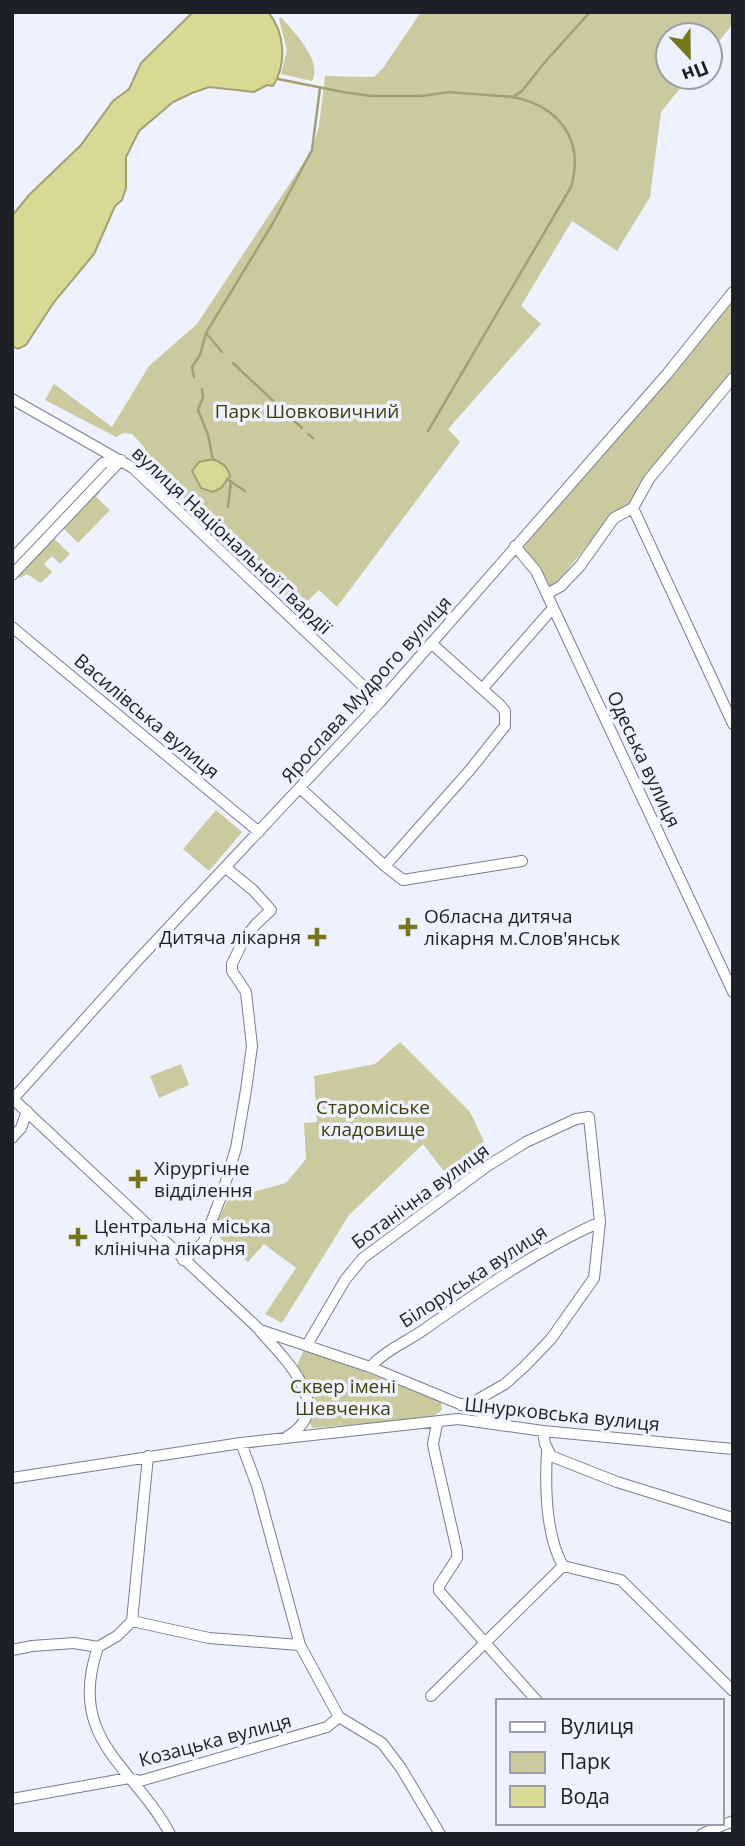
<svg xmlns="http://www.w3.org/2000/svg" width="745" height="1846" viewBox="0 0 745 1846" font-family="'Open Sans',sans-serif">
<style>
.green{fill:#caca9e}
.water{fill:#d9d895;stroke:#a1a174;stroke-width:2}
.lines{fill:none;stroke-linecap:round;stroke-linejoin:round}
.stream{stroke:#a1a174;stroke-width:2.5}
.minor-casing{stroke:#767e8f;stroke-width:12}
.minor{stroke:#fff;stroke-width:10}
.poi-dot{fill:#78761b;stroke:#edf2fe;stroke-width:2.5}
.labels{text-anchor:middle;stroke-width:7;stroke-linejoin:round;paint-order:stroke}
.park-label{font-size:19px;fill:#403f0a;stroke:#edf2fe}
.street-label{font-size:19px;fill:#1d2027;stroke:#edf2fe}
.poi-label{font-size:19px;fill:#1d2027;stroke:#edf2fe;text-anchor:start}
</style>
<rect width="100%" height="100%" fill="#edf2fe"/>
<path class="green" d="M421,12H733V24L710,52V35H668V77H689L661,112L650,197L617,251L572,221L521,306L541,324L448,429L460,442L337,607L319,590L299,609L216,527L141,459L145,455V448L132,434L123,433L116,437L45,400L54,384L112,427L149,366L197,324L312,150L319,126L325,76L374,77L383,68Z
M281,17C294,32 323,61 312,81L281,74L287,50L279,19Z
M733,299V373L647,476L631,505L611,516L560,579L549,588L530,561L524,546L529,538Z
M95,488L100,492L96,497L110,510L78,543L60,525Z
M50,535L70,554L60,564L52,556L44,564L52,572L41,583L27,574L20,578L15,572Z
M216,810L242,832L209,871L183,849Z
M400,1042L470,1112L491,1156L453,1183L423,1144L349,1215L282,1323L265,1314L296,1268L264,1244L248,1262L229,1248L214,1230L228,1199L286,1183L306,1159L304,1123L317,1122L314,1076L375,1064Z
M181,1064L189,1085L159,1098L150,1076Z
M305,1348L441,1402L442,1410L431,1418L313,1428L310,1424C312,1396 314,1390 296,1367Z"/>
<path class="water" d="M193,12H268C285,32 287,64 273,86L267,85L254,92L209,87L192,93L173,102L139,131L126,157V188L122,200L115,206L94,254L54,302L26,345L18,349L12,346V216L29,195L81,145L113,101L129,89L141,63Z
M213,459C220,462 228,466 230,476L221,488L213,492L201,488L192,471L199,462Z"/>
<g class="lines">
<path class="stream" d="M278,79L343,92L371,96H423L448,92L513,97L522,91L545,62L590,12
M206,333L222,352
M233,363L302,428
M194,377L192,367L200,355L206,333L273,223L312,150L320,88
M202,389L203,397L198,410L208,435L213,460
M428,431L571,187C585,140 559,106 513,97
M308,434L313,438
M227,479L245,491
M228,507L231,481"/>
<g class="minor-casing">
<path id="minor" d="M12,399L133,468L380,702
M633,508L733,724
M515,546L536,571L733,992
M12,559L103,463L109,461L115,466
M12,575L121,460
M547,594L561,586L580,566L614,518L633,508L649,479L733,378
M12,627L259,832
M483,688L553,608
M300,788L385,866L470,770L505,726V711L500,705L431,643
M385,866L403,880L522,861
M12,1098L260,1330L370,1367L501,1421
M13,1099L138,960L380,702L667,374L733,292
M12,1138L21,1128L27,1111
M183,1260L198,1249L204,1241L222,1194L236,1148L246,1090L252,1046L246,992L232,971V964L244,939L256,924L271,910L253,890L226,868
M260,1331C282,1356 337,1407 288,1436
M307,1345L345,1280L363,1258L486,1167L526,1142L576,1119L589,1117L600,1222L594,1278L551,1339L524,1367L505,1384L477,1400L461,1405
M370,1367C385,1351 404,1343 422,1331C479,1291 537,1250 600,1222
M433,1422L437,1424L433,1444L435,1454L457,1551V1558L439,1586V1591L537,1701
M543,1431L545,1444L551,1456L617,1482L733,1518
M241,1443L257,1486L300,1645L339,1717L382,1743L401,1768L440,1834
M12,1478L241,1443L458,1419L543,1431L733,1449
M563,1566L621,1580L733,1691
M132,1621L148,1456
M98,1647C66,1740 133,1765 170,1834
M12,1650L32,1646L74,1643L98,1647L117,1636L132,1621L209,1638L300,1645
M431,1696L563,1566C545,1534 545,1486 547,1451
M12,1799L129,1778L140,1781L327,1727L339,1717
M702,1834L733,1821"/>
</g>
<use href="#minor" class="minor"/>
</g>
<g class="poi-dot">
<path d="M404.5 916.5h7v7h7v7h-7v7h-7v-7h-7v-7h7z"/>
<path d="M313.5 926.5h7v7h7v7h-7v7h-7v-7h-7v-7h7z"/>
<path d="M134.5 1168.5h7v7h7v7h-7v7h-7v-7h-7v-7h7z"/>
<path d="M74.5 1226.5h7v7h7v7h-7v7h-7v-7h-7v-7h7z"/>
</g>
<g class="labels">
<g class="park-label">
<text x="307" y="418">Парк Шовковичний</text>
<text x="373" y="1114">Староміське<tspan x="373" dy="22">кладовище</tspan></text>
<text x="343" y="1393">Сквер імені<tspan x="343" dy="22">Шевченка</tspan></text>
</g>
<g class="street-label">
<text transform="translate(232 540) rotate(43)" y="7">вулиця Національної Гвардії</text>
<text transform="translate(366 689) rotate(-48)" y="7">Ярослава Мудрого вулиця</text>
<text transform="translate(147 716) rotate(40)" y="7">Василівська вулиця</text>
<text transform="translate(644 759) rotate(65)" y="7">Одеська вулиця</text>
<text transform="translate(420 1196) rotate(-36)" y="7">Ботанічна вулиця</text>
<text transform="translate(473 1276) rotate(-33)" y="7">Білоруська вулиця</text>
<text transform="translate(562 1414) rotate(6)" y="7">Шнурковська вулиця</text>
<text transform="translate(215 1740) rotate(-15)" y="7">Козацька вулиця</text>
</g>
<g class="poi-label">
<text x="424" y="923">Обласна дитяча<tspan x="424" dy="22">лікарня м.Слов'янськ</tspan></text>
<text x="301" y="944" text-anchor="end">Дитяча лікарня</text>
<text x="154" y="1175">Хірургічне<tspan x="154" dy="22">відділення</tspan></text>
<text x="94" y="1233">Центральна міська<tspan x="94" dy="22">клінічна лікарня</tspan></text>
</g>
</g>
<rect width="745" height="1846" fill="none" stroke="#1d2027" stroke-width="28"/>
<rect x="496" y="1699" width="228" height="126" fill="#edf2fe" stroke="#9a9ea8" stroke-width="2"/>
<rect x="510" y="1722" width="35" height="10" fill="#ffffff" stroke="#9a9ea8" stroke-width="2"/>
<text x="560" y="1734" font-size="21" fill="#1d2027">Вулиця</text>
<rect x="510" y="1752" width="35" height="21" fill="#caca9e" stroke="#9a9ea8" stroke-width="2"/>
<text x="560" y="1769" font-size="21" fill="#1d2027">Парк</text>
<rect x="510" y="1786" width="35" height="21" fill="#d9d895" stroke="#9a9ea8" stroke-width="2"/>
<text x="560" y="1804" font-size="21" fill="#1d2027">Вода</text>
<g transform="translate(689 56) rotate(158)"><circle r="33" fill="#edf2fe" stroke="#9a9ea8" stroke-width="2"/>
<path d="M0-5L12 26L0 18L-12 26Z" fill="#78761b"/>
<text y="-10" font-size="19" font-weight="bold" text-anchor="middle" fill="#1d2027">Пн</text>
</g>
</svg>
